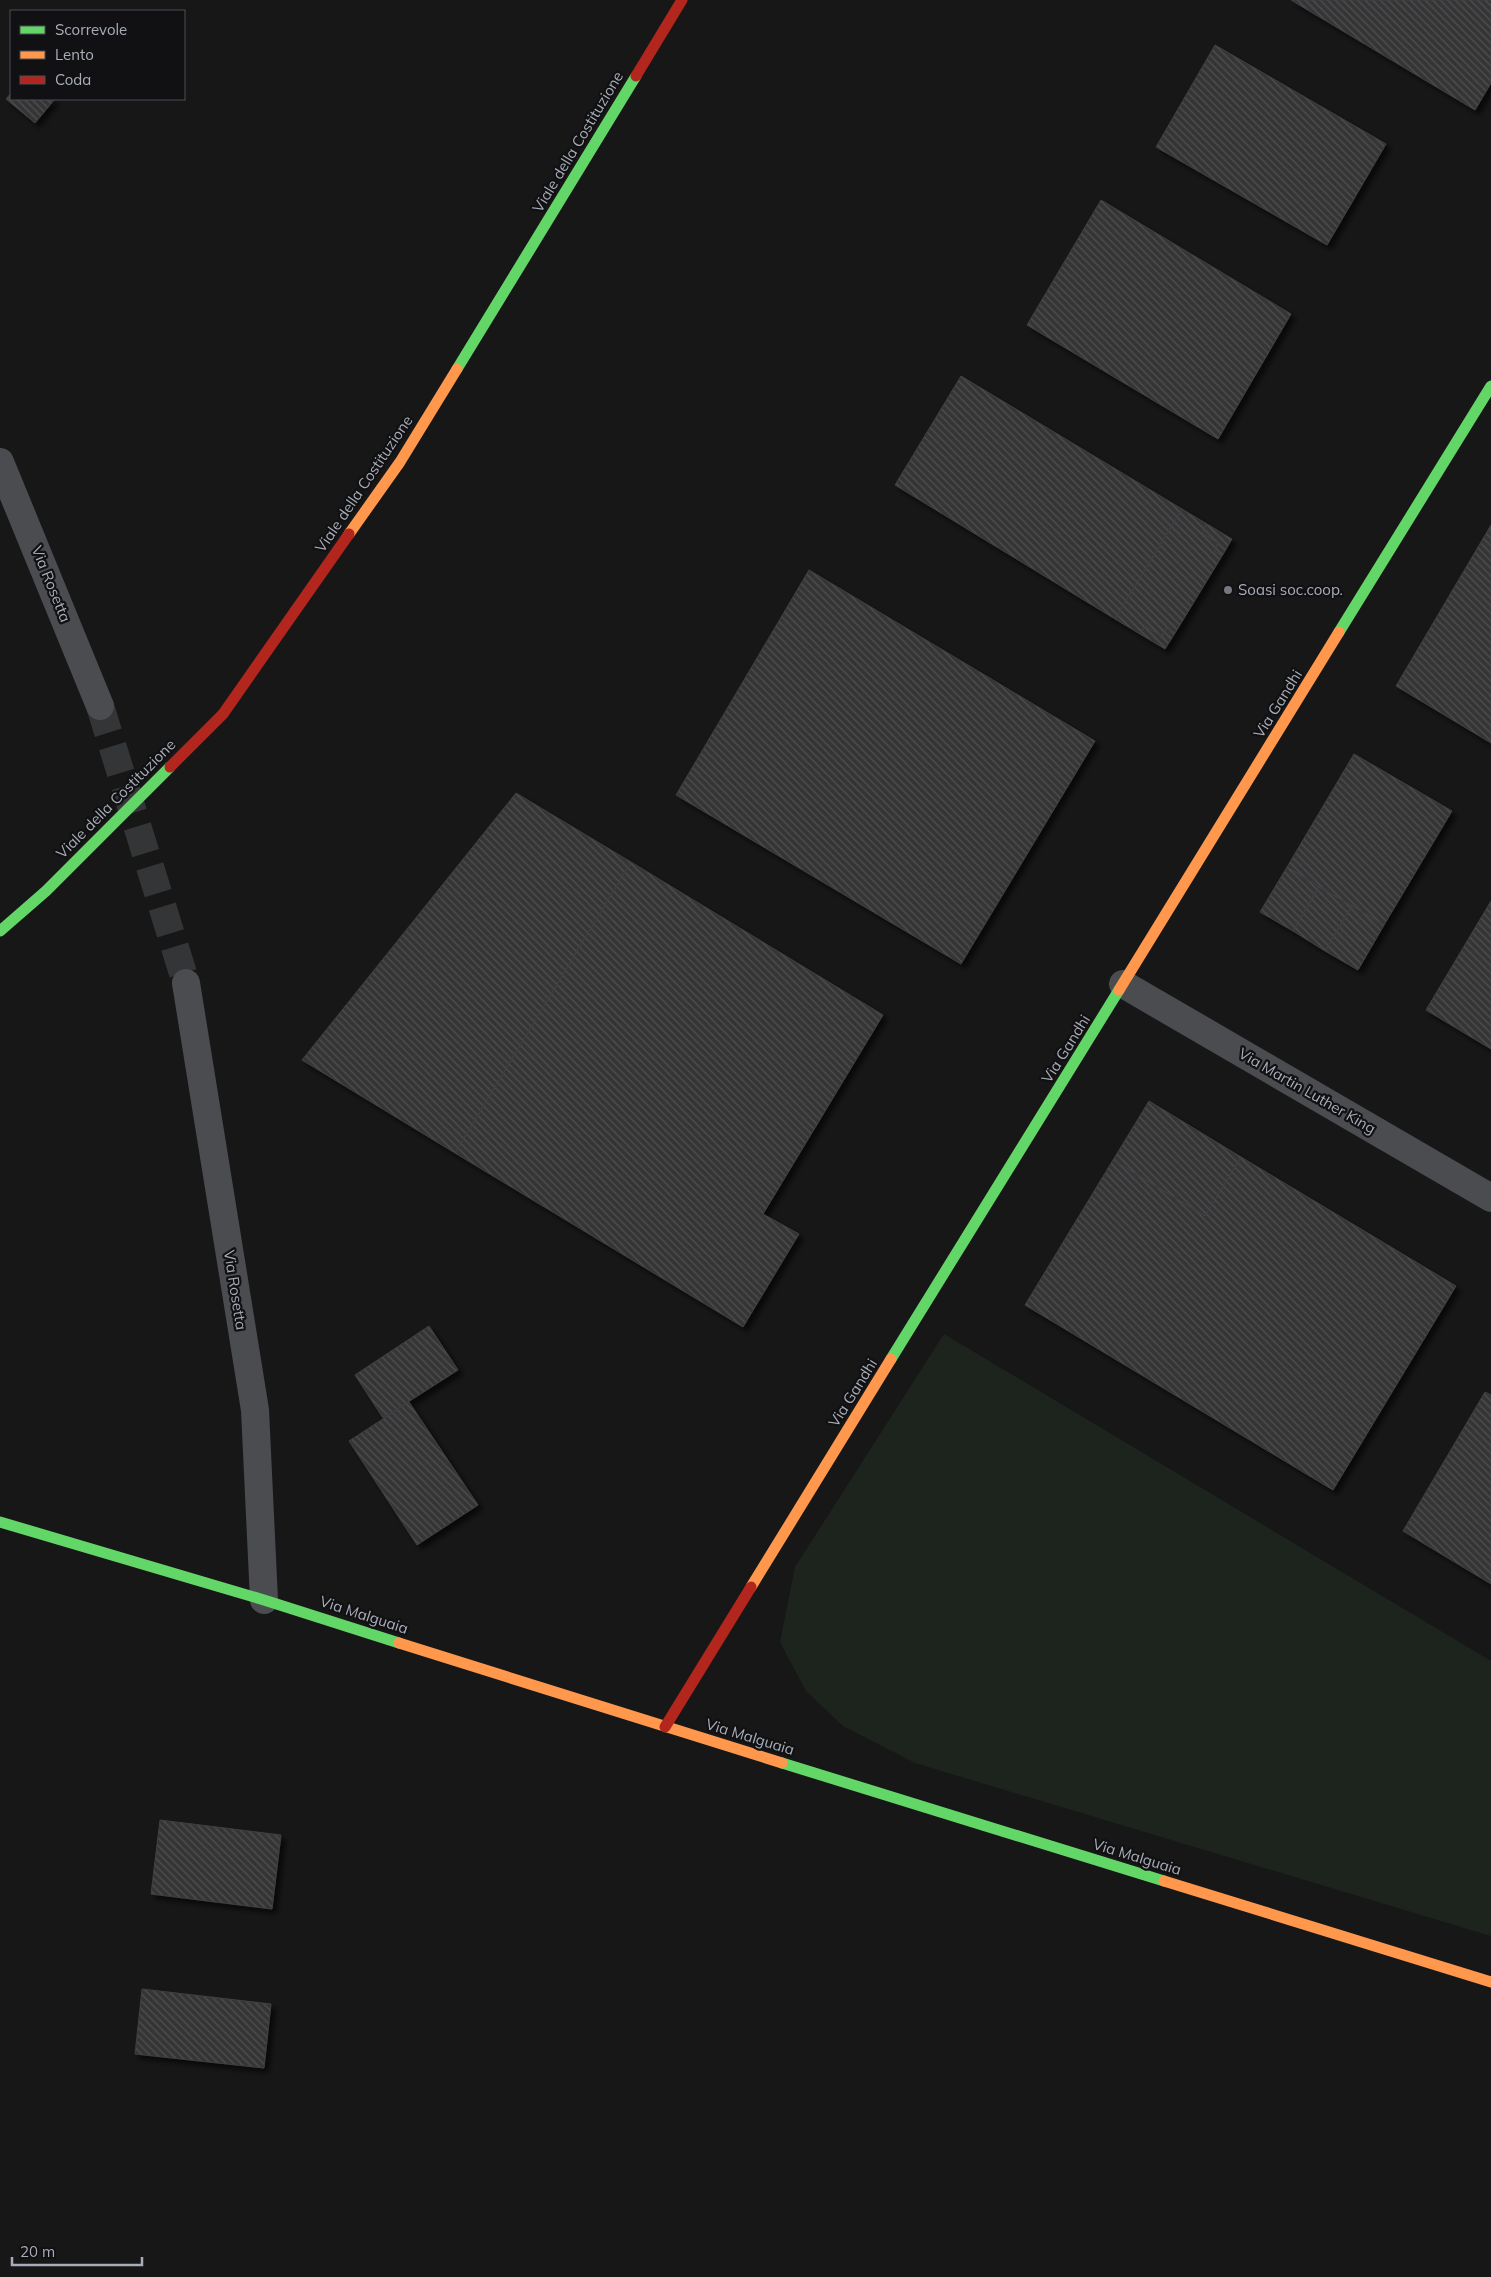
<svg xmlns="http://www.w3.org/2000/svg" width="1491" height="2277" viewBox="0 0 1491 2277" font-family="Mulish,sans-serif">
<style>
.green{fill:#1d241e}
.building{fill:url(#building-back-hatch);stroke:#3f4043;filter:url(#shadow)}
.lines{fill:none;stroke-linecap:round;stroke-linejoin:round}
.street-tunnel{stroke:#343537;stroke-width:28;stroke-dasharray:28 14;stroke-linecap:butt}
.street{stroke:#4b4c50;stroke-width:28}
.fast{stroke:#63d668;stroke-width:11}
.slow{stroke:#ff974d;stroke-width:11}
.jam{stroke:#b3261e;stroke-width:11}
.poi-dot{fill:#757880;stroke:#111113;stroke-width:2}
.labels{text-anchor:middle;stroke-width:4.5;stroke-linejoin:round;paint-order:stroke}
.street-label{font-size:15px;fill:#a8adb8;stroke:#111113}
.poi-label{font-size:15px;fill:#a8adb8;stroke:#111113;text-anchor:start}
</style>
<defs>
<pattern id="building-back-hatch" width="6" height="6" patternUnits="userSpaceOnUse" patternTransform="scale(1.25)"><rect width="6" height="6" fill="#353536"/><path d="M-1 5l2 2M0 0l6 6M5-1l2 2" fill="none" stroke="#4f5051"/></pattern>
<filter id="shadow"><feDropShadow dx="4.5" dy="4.5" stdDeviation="2.5" flood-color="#0009"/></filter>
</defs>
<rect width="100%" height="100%" fill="#171717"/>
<path class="green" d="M944,1334L1491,1661V1936L915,1763L843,1726L806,1691L780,1642L795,1567Z"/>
<path class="building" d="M1291,0H1491V83L1475,110Z
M1215,45L1386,144L1327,245L1156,147Z
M11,93V99H55L35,123L6,99Z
M1101,200L1291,314L1218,439L1027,325Z
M961,376L1182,509L1115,619L895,485Z
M1182,509L1207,524L1202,533L1218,543L1214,551L1222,556L1175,633L1167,628L1162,636L1145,626L1140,634L1115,619Z
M1207,524L1232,539L1222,556L1214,551L1218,543L1202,533Z
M1491,525V743L1396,686Z
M809,570L1095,741L961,964L676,795Z
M1145,626L1162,636L1167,628L1175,633L1165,649L1140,634Z
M1354,754L1452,811L1384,925L1287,867Z
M516,793L631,862L455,1153L302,1060Z
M631,862L883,1015L763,1214L799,1234L743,1327L455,1153Z
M1287,867L1319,887L1293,931L1260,912Z
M1319,887L1352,906L1325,951L1293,931Z
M1491,901V1049L1426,1010Z
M1352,906L1384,925L1358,970L1325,951Z
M1149,1101L1241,1157L1205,1216L1113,1160Z
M1241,1157L1456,1286L1333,1490L1025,1305L1113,1160L1205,1216Z
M429,1326L458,1370L383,1418L355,1375Z
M1485,1392L1491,1395V1584L1403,1531Z
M409,1402L478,1505L417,1545L349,1441Z
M160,1820L281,1835L272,1909L151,1894Z
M142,1989L271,2004L264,2068L135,2054Z"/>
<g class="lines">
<path class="street-tunnel" d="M100,706L186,983"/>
<path class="street" d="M0,462L100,706
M186,983L255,1410L264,1600
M1123,984L1491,1198"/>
<path class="fast" d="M457,369L636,76
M1339,632L1491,386
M0,931L46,891L170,767
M891,1359L1119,990
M0,1522L264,1600L399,1643
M782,1763L1164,1881"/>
<path class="slow" d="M349,534L400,462L457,369
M1119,990L1339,632
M751,1587L891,1359
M399,1643L782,1763
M1164,1881L1491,1982"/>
<path class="jam" d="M636,76L682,0
M170,767L223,714L349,534
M665,1727L751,1587"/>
</g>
<circle class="poi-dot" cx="1228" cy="590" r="5"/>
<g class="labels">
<g class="street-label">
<text transform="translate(578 142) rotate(-59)" y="5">Viale della Costituzione</text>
<text transform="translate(364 484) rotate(-56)" y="5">Viale della Costituzione</text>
<text transform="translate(51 584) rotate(68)" y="5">Via Rosetta</text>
<text transform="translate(1278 704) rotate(-58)" y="5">Via Gandhi</text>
<text transform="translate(116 799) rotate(-45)" y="5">Viale della Costituzione</text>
<text transform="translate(1066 1049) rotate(-58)" y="5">Via Gandhi</text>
<text transform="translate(1307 1091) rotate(30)" y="5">Via Martin Luther King</text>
<text transform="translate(235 1290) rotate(81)" y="5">Via Rosetta</text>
<text transform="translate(853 1393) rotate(-58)" y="5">Via Gandhi</text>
<text transform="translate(364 1615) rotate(18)" y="5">Via Malguaia</text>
<text transform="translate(750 1737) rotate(17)" y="5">Via Malguaia</text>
<text transform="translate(1137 1857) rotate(17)" y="5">Via Malguaia</text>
</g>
<g class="poi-label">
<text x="1238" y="595">Soasi soc.coop.</text>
</g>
</g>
<rect x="10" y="10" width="175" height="90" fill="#111113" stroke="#4d4f55"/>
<rect x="20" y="26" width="25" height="8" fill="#63d668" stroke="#4d4f55"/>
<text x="55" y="35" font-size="15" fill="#a8adb8">Scorrevole</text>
<rect x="20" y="51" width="25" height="8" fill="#ff974d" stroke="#4d4f55"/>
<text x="55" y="60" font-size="15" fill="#a8adb8">Lento</text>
<rect x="20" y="76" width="25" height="8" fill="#b3261e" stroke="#4d4f55"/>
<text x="55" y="85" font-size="15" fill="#a8adb8">Coda</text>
<path d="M12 2257v8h130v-8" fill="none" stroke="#a8adb8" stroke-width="2.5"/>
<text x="20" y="2257" font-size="15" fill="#a8adb8" stroke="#111113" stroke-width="4" paint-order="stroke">20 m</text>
</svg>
